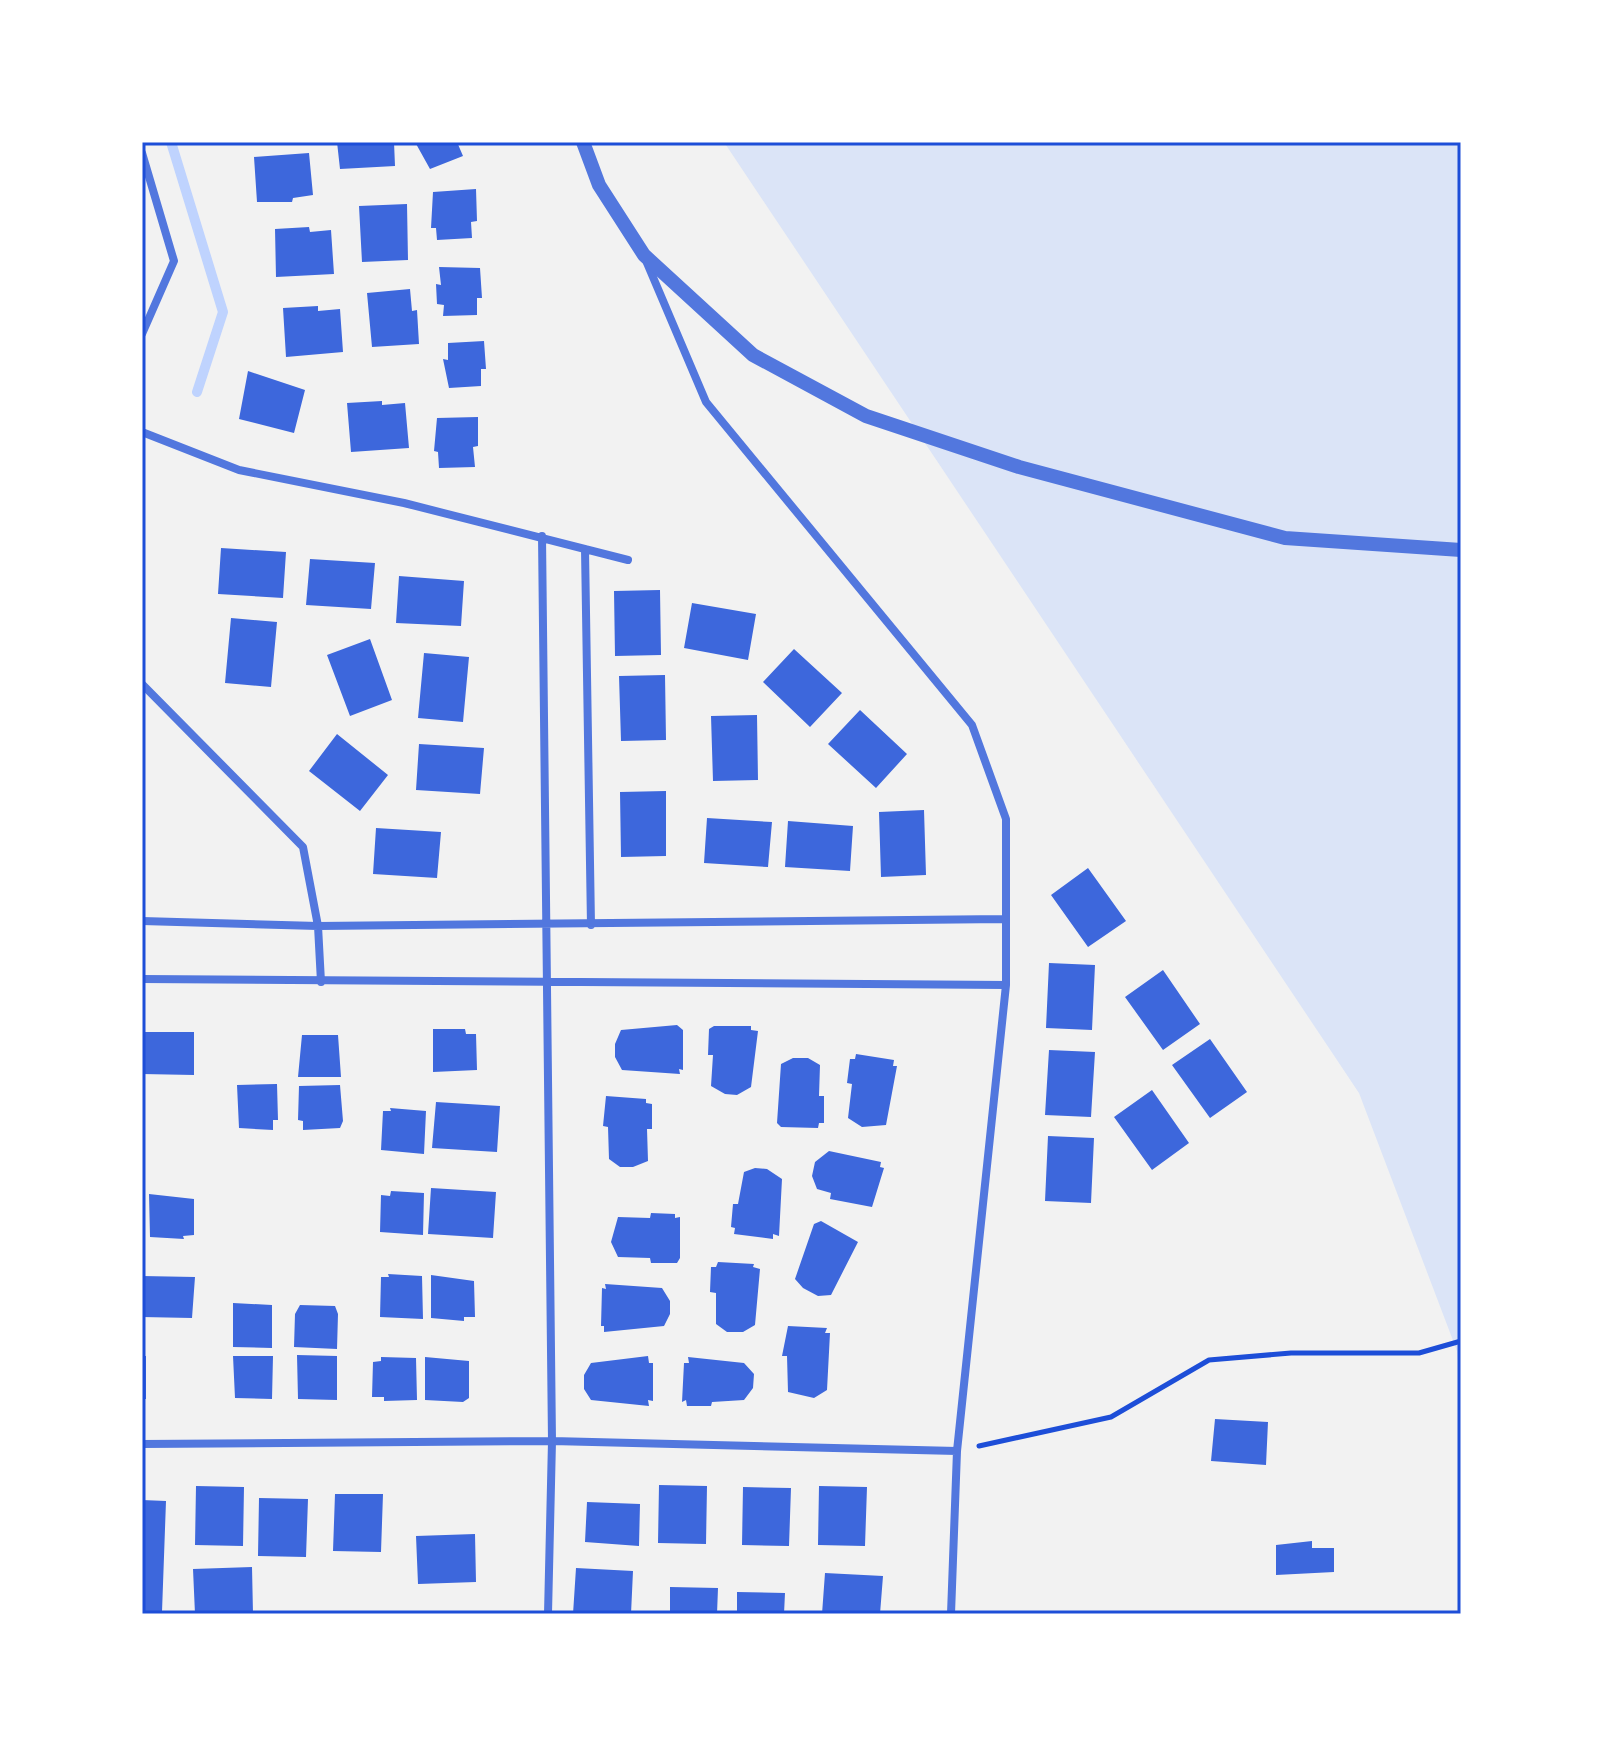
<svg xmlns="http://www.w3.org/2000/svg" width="1603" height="1756" viewBox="0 0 1603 1756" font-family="Inter,sans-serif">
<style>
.green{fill:#dbe4f7}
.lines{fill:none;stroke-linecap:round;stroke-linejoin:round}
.stream{stroke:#bfd3fe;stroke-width:10}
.building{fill:#3d67dc}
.path{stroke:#1d4ed8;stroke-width:5}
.minor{stroke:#5277de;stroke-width:8}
.tertiary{stroke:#5277de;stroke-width:14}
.neatline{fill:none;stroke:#1d4ed8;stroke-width:3}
</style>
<rect width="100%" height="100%" fill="#f2f2f2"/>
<path class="green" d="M724,142H1461V1393L1457,1351L1359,1093Z"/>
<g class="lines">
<path class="stream" d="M171,142L223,312L197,392"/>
</g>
<path class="building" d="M337,142H394L395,166L340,169Z
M415,142H457L463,156L430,169Z
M309,153L313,195L293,198L292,202H257L254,157Z
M476,189L477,221L471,222L472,238L437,240L436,228H431L433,192Z
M407,204L408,260L362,262L359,206Z
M309,227L310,232L331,230L334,274L276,277L275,229Z
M439,267L480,268L482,298H477V315L443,316L444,305L437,304L436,284L441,285Z
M410,289L412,311L417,310L419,344L372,347L367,293Z
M318,306V311L340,309L343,352L286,357L283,308Z
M484,341L486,369H481V386L449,388L443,359L448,360V343Z
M248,371L305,390L294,433L239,419Z
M382,401V405L405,403L409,448L351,452L347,403Z
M478,417V446L473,447L475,467L439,468L438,452L434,451L437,418Z
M221,548L286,552L283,598L218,594Z
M310,559L375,563L371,609L306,605Z
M399,576L464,581L461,626L396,623Z
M660,590L661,655L615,656L614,591Z
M692,603L756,614L748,660L684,648Z
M231,618L277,622L271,687L225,683Z
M370,639L392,700L350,716L327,655Z
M794,649L842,693L810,727L763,682Z
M424,653L469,657L463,722L418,718Z
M665,675L666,740L621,741L619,676Z
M860,710L907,754L876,788L828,744Z
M757,715L758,780L713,781L711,716Z
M337,734L388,775L360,811L309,771Z
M419,744L484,748L480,794L416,790Z
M666,791V856L621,857L620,792Z
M924,810L926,875L881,877L879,812Z
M707,818L772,822L768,867L704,863Z
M788,821L853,826L850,871L785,867Z
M376,828L441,832L437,878L373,874Z
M1088,868L1126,921L1088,947L1051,895Z
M1049,963L1095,965L1092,1030L1046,1028Z
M1163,970L1200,1024L1163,1050L1125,997Z
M677,1025L683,1030V1070L679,1069L680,1074L622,1070L615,1057V1044L621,1030Z
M714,1026H751V1030L758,1031L751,1087L737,1095L725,1094L711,1086L713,1055H708L709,1029Z
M433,1029H465L466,1034H476L477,1070L433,1072Z
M142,1032H194V1075L142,1074Z
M302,1035H338L341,1077H298Z
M1210,1039L1247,1092L1210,1118L1172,1065Z
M1049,1050L1095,1052L1091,1117L1045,1115Z
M856,1054L894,1060L893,1066H897L886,1125L862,1127L848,1118L852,1084L847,1083L850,1059H855Z
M793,1058H808L820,1065L819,1096H824V1123H819L818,1128L781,1127L777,1123L781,1064Z
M277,1084L278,1120H273V1130L239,1128L237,1085Z
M340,1085L343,1121L340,1128L303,1130V1121L298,1120L299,1086Z
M1152,1090L1189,1143L1152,1170L1114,1117Z
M606,1096L646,1099V1103L652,1104V1129H647L648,1161L633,1167H620L609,1159L608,1127L603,1126Z
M436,1102L500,1106L497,1152L432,1148Z
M390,1108L426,1111L424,1154L381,1150L383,1111H391Z
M1048,1136L1094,1138L1091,1203L1045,1201Z
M829,1151L881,1162L880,1167L884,1168L872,1207L830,1199L831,1193L817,1189L812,1176L815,1162Z
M755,1168L767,1169L782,1179L779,1236L773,1234V1239L734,1234L735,1228L731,1227L733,1204H738L744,1172Z
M431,1188L496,1192L493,1238L428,1234Z
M391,1191L424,1193L423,1235L380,1232L381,1195L390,1196Z
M149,1194L194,1199V1235L183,1236L184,1239L150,1237Z
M651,1213L675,1214V1218L680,1217V1258L677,1263H651L650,1258L618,1257L611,1242L618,1217L650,1218Z
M821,1221L858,1242L831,1295L818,1296L803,1288L795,1279L814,1224Z
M718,1262L754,1264L753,1267L760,1269L755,1325L743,1332H727L716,1324V1293L710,1292L711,1267H716Z
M388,1274L422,1276L423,1319L380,1317L381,1277H389Z
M431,1275L474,1281L475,1317H464V1321L431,1318Z
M142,1276L195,1277L192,1318L142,1317Z
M605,1284L662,1288L670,1301V1314L664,1326L604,1332V1326H601L602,1288L606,1289Z
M233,1303L272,1305V1348L233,1347Z
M300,1305L335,1306L338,1314L337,1349L294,1347L295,1314Z
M788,1326L827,1328L825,1333H830L827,1390L814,1398L788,1392L787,1356H782Z
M297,1355L337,1356V1400L298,1399Z
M142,1356H146V1399H142Z
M233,1356H273L272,1399L235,1398Z
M648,1356L649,1363H653V1401L648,1400L649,1406L591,1400L584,1389V1375L591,1363Z
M381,1357L416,1358L417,1400L384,1401V1397H372L373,1362L381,1361Z
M425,1357L469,1361V1398L463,1402L425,1400Z
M688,1357L744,1363L754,1374L753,1388L744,1400L712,1402L711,1406H687L686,1400L682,1402L684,1363H689Z
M1215,1419L1268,1422L1266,1465L1211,1461Z
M659,1485L707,1486L706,1544L658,1543Z
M196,1486L244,1487L243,1546L195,1545Z
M819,1486L867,1487L865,1546L818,1545Z
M743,1487L791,1488L789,1546L742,1545Z
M335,1494H383L381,1552L333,1551Z
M259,1498L308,1499L306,1557L258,1556Z
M142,1500L166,1501L162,1612H142Z
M587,1502L640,1504L639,1546L585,1542Z
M475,1534L476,1582L418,1584L416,1536Z
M1312,1541V1548H1334V1572L1276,1575V1545Z
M252,1567L253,1614H195L193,1569Z
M576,1568L633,1571L631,1614H573Z
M825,1573L883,1576L880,1614H822Z
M670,1587L718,1588L717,1614H670Z
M737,1592L785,1593L784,1614H737Z"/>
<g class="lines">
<path class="path" d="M979,1446L1111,1417L1209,1360L1291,1353H1419L1461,1341"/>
<path class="minor" d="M142,153L174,261L142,334
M142,432L239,470L404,503L628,560
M542,536L552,1441L548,1614
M585,549L591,925
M142,684L303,847L318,926L321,982
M142,921L318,926L1005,919
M142,979L1006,985
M142,1444L552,1441L957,1451L1006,985V819L972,725L706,402L647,263
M951,1614L957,1451"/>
<path class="tertiary" d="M583,142L599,185L644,255L753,355L866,416L1019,467L1285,538L1461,550"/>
</g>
<rect width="1603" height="1756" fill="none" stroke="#ffffff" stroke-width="288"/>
<rect x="144" y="144" width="1315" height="1468" class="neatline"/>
</svg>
